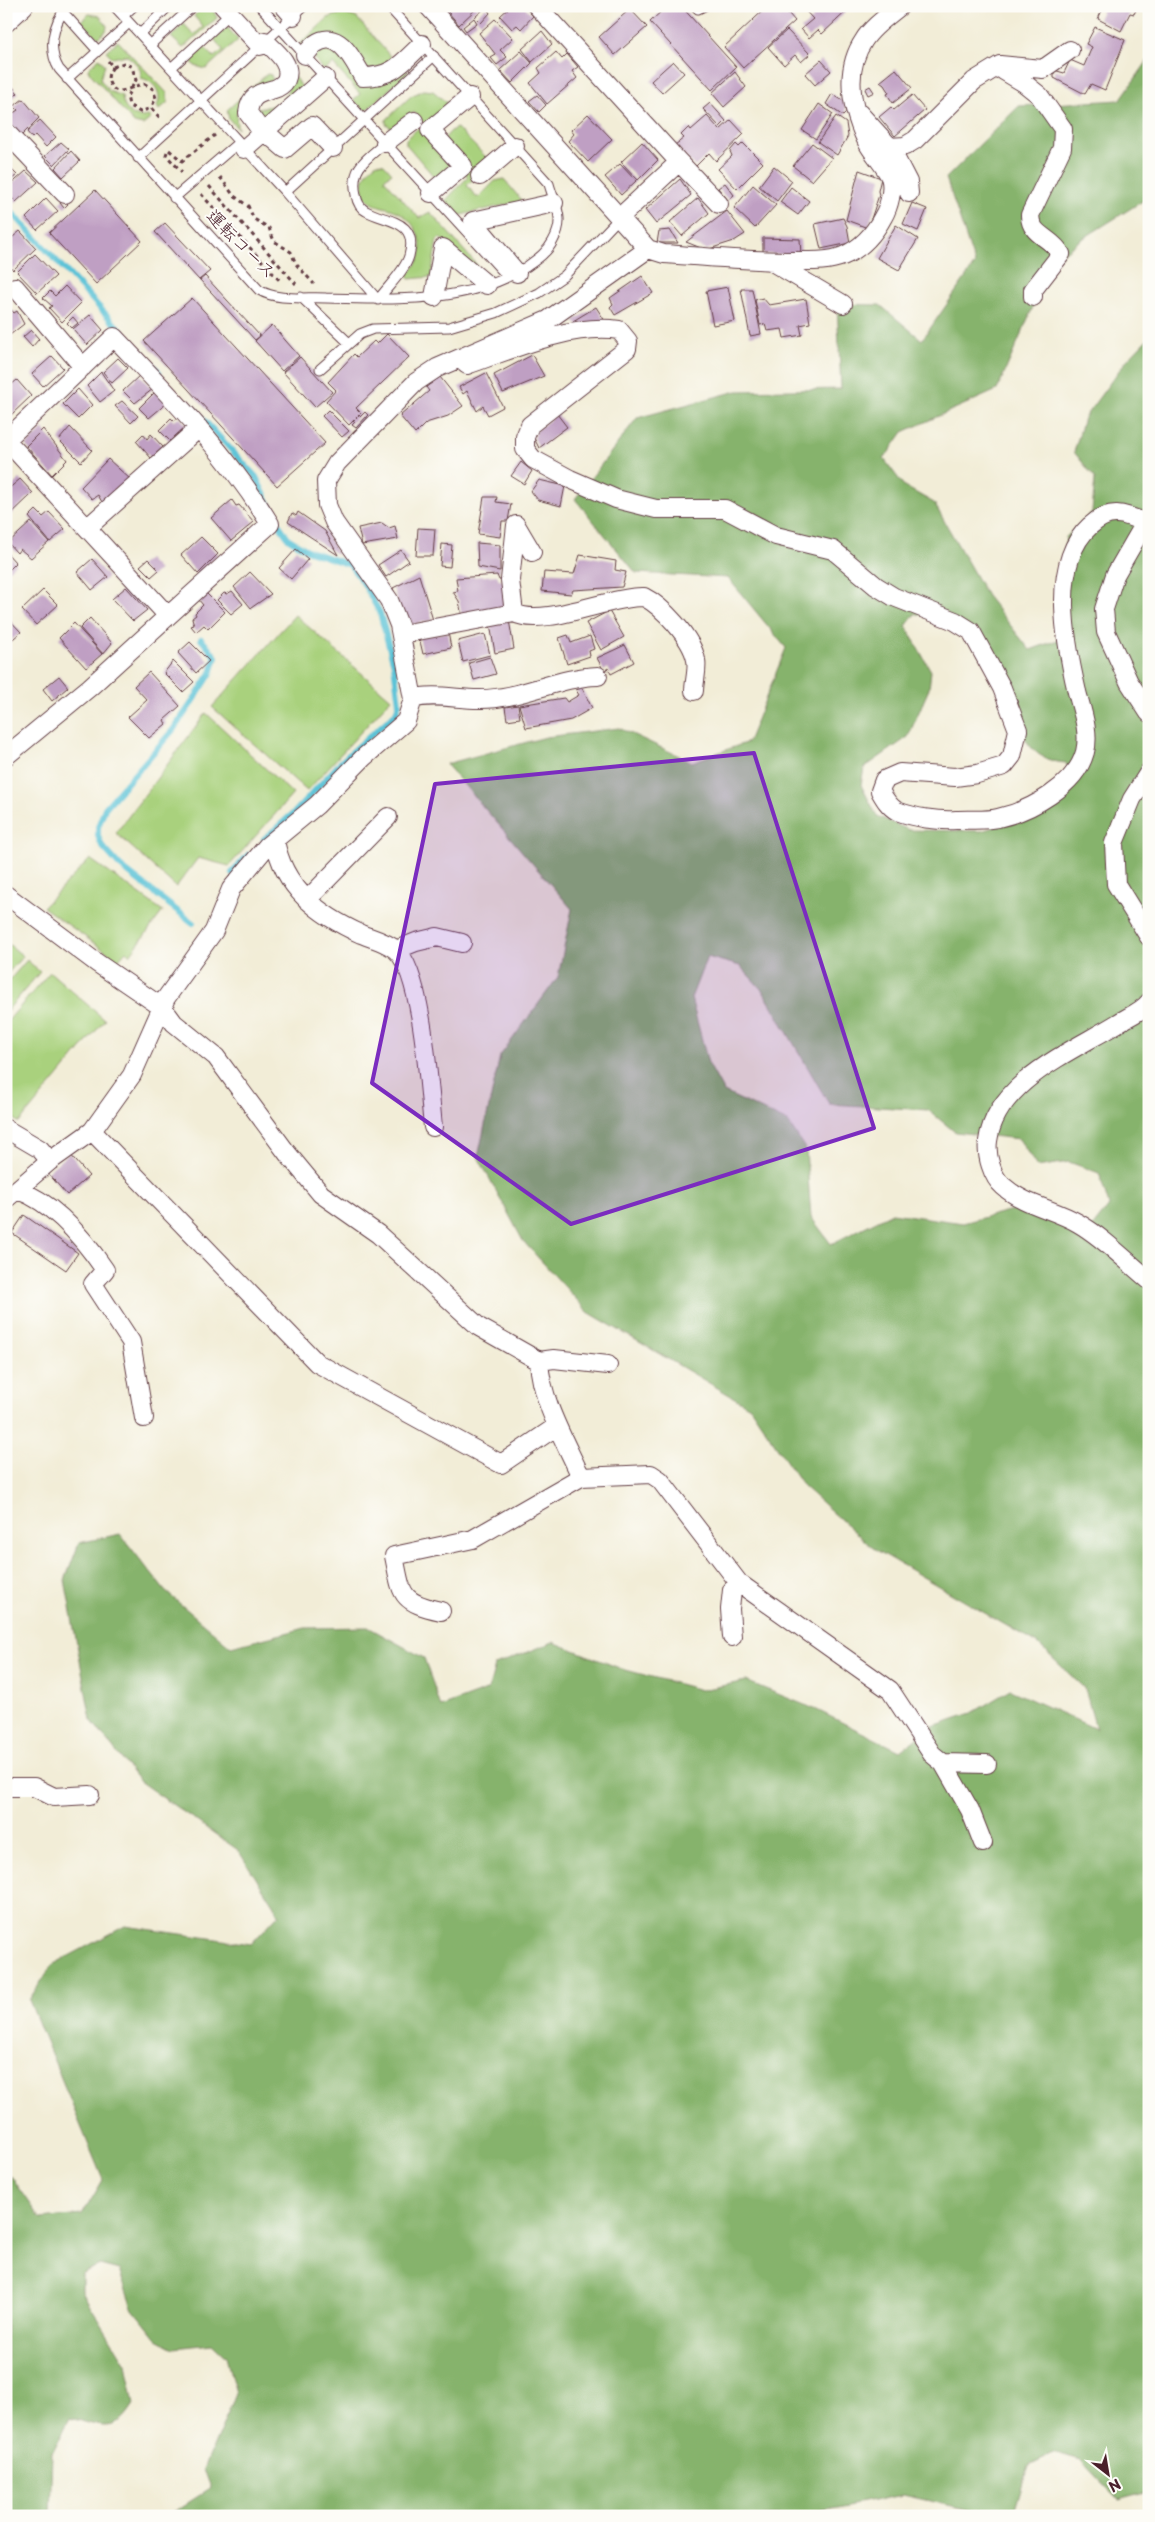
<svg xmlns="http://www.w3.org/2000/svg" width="1155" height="2522" viewBox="0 0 1155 2522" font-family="'Playpen Sans','Klee One',sans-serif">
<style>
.green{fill:#a9d17d;stroke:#7a7854}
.forest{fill:#86b36c;stroke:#68694c;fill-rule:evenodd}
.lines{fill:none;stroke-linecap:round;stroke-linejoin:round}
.stream{stroke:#5bc3d7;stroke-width:6}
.building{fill:#bf9fc3}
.service-casing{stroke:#633e45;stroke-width:11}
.minor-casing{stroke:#633e45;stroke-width:20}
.path{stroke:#633e45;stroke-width:3;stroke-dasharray:4 4;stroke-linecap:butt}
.service{stroke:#fff;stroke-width:9}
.minor{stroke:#fff;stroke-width:18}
.marked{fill:#7b2cbf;fill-opacity:0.2;stroke:#7b2cbf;stroke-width:4;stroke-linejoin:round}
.labels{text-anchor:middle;stroke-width:4;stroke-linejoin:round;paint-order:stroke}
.street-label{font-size:18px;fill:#4a1f2b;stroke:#fdfcf7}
</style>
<rect width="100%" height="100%" fill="#fdfcf7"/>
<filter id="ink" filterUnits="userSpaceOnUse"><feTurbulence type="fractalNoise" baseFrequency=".02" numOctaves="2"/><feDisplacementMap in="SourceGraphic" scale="10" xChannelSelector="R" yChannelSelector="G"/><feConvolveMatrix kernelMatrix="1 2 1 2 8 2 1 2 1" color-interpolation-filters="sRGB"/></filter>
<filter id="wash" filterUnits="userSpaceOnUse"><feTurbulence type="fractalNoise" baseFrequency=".0096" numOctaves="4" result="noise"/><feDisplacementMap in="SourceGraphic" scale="20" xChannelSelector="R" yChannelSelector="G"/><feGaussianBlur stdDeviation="1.12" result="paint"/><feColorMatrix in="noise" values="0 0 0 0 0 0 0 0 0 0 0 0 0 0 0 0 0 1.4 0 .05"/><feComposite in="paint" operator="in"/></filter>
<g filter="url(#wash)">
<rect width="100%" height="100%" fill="#f2edd7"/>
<path class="green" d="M204,6H211L217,18L183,48L171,37L184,24L194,35L203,27L194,16Z
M342,13L357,18L391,57V64L368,70L355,49L301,46L300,44L328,18Z
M89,14L100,16L107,26L106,31L98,38L81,21Z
M227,27L238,40L206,69L195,66L191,60L204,47L214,57L223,50L214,39Z
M118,41L167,93L168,102L159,110L157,106C163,93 154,81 141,78C142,67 135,62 126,55L113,58L106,51Z
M336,46L358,78L406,68L408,73L365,111L353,100L360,94L333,64L325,70L321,68L314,57L322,48Z
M99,58L105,65L100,79L109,91L122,96C123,110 134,120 148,116L151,118L143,125L134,123L90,73L88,69Z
M283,63L303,88L259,130L256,110C262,107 269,107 275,105C295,97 286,78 283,63Z
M267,74L271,75L274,83C255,94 230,102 238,129L229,119L227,110Z
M424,90L433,91L448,104L421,130L451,167L436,179L406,144V139L423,124L414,112L392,128L386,124V120L411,96Z
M457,128L491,162L467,185L476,197H479L495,181L504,179L522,201L461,215L459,219L445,201L468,177L440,143L452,130Z
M377,163L384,164L392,173L384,179L419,218L430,212L477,265L476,268L440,238L437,240L431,277L409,279L407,276C411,270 418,263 420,256C424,238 412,218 396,211C382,205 372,208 363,194C361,180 366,170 377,163Z
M295,615L391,699L307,791L212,707Z
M206,713L293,794L229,866L198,858L176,887L116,833Z
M90,859L163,911L130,955L126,951L118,960L43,907Z
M6,942L23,956L6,975Z
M27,960L40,972L6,1012V984Z
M50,972L105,1020L19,1123L6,1112V1023Z"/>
<path class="forest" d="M1149,59V197L1079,241L1052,263L997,390L903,432L884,459L904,486L934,503L987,596L1030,650L1063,638L1062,570L1066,537L1092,512L1095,478L1074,452L1084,418L1126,361L1149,337V1185L1143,1190L1149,1205V2492L1119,2500L1081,2461L1053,2453L1028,2465L1013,2516H997L903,2495L796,2516H163L175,2511L211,2488L204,2469L236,2394L226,2357L212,2344L174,2348L157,2339L132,2308L119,2270L100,2265L82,2273V2292L126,2364L134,2404C115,2436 102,2426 70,2418L52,2453L50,2516H6V2193L11,2176L41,2219L82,2215L103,2180L29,2000L52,1965L125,1926L251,1944L279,1914L238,1850L139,1781L91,1720L65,1580L79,1543L120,1534L165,1591L231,1647L305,1628L368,1627L424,1658L441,1707L489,1689L495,1665L553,1642L622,1669L701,1690L746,1681L817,1710L900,1751L933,1726L972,1713L1010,1690L1096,1729L1085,1689L1038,1644L873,1548L803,1486L750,1407L588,1312L523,1241L478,1157L500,1056L558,977L572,909L446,764L546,737L619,728L692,762L748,742L786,648L728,578L636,573L575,499L637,418L737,391L841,389L837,304L880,305L922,340L975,264L946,178L1019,106L1120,100ZM915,614C925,615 937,615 946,618C950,620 1003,676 1005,682C1019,716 1018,760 1066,763L1073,778L1066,795L1033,815L981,831L909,830L877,816L861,785L864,768L908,737L929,689L931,671L906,626ZM707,957L740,966L763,991L829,1104L928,1110L955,1132L1019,1139L1037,1167L1069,1162L1099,1173L1109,1206L1088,1233L1023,1207L963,1223L892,1213L831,1244L811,1217L806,1150L788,1122L724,1092L708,1063L691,998Z"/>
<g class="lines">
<path class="stream" d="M6,206L159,372
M190,405L256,477L279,525L289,539L309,551L350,565L364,584L380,613L394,665L399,703L396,713L342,761L295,812L264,839
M232,873L248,855
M193,923L120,866L102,846L98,836V827L105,808L173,730L191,704L211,673L216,657L201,639"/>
</g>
<g id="blocks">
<path class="building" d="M443,6H479L459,25Z
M511,6H524L533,16L521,29L517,25L512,29L500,16Z
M667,6H681L736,67L712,90L650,22Z
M768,6H782L795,21L743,68L724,47Z
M801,6H852L822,34L818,30L809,38L801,29L813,19Z
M1104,6H1138L1134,14L1130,13L1121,31L1098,19Z
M486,7L490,13L481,23L475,17Z
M630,9L647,27L615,55L599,37Z
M474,18L477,23L466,31L463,27Z
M495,19L513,38L500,50L507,57L497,65L491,58L496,55L479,33Z
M1095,27L1125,40L1105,90L1091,84L1085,94L1054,78V70L1064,73L1070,60L1084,66L1092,47L1086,44Z
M787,30L810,54L801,62L795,55L784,65L768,47Z
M542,31L552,44L532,62L522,49Z
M521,51L532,63L512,83L500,70Z
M556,52L562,59L567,54L578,67L572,71L577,78L547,104L530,83L541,73L538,68Z
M821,60L831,71L815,85L805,74Z
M673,61L684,73L662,93L651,81Z
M896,69L912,88L893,103L887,94L889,93L884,85L880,82Z
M735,72L746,87L724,107L712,93Z
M6,79L18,93L6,104Z
M870,86L874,92L868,95L865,89Z
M832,94L845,102L846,113L843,116L826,104Z
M537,95L546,105L539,112L529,101Z
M912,95L925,110L895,136L879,117L891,107L894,110Z
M23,99L39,118L20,137L6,118L18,110L14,106Z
M710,103L726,121L720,127L703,109Z
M819,104L833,114L816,139L802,130Z
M588,114L612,139L588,162L568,141L574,134L571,130Z
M707,116L720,130L731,120L744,134L716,161L709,153L695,167L675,145L684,138L681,135L689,127L691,130Z
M836,116L846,123L848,136L837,155L818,142Z
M40,120L56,137L46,147L35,135L32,138L27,132Z
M61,142L69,149L54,165L45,156Z
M642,142L658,160L638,180L621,162Z
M743,143L763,163L737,189L718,169L732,156L730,151L736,144L739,147Z
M812,143L832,158L812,181L793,166Z
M71,151L80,161L63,177L55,168Z
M6,164L17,175L6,184Z
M620,164L636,181L621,195L605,177Z
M774,166L792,181L777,201L759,186Z
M859,170L881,178L878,191L879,195L868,228L846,220Z
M26,171L38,182L16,202L6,192V189Z
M680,179L691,195L656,224L645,210Z
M725,183L734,195L728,200L718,188Z
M753,185L776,205L755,228L734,208Z
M791,187L809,201L798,215L780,202Z
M95,190L142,241L96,284L49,233Z
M46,198L58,211L37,230L26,218Z
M698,198L709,213L682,236L670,222Z
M63,199L68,204L64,208L60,203Z
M912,203L927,209L918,231L903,224Z
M727,211L745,234L734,241L706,250L686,242Z
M843,218L847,226L850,243L821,249L815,224Z
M165,223L210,271L199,280L155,232Z
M896,225L918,239L899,270L877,258Z
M670,230L678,243H657L659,231Z
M20,231L36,248L13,270L6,263V243Z
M763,238L800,239L801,255L763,254Z
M35,254L56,276L37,293L17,272Z
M205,276L260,336L255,340L200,280Z
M642,276L653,293L615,315L610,307L613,304L610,298Z
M65,286L81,303L62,322L49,308L52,306L43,298L50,291L55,296Z
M728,287L735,321L713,325L706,291Z
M741,289H752L761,334L750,336Z
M192,298L325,443L277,486L144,341Z
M763,298L769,305L806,299L810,323L800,325L802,335L784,338L782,329L767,331L765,324L760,325L755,300Z
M6,304L14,313L17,311L24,324L6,338Z
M596,307L605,321L579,326L573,321Z
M90,315L103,330L87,345L73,329Z
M73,317L78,323L72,328L67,323Z
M272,325L299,356L282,371L255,341Z
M31,330L39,339L32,347L23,337Z
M387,334L409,357L356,408L361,413L349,425L326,401L336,390L328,382L354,354L357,357L374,341L377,344Z
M532,355L544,376L503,393L494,375Z
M52,356L63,368L43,386L32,374Z
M300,357L332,392L315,407L283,372Z
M118,358L128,368L112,383L103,372Z
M101,372L114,391L100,402L87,386Z
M486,373L503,407L488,415L483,406L477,411L467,391L463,394L459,387Z
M140,375L153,389L135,403L123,391Z
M440,377L463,406L448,416L426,423L415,434L400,416L429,391L426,387Z
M17,380L31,396L10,416L6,412V389Z
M78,389L92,405L78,419L63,404Z
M156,391L167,403L149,418L139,408Z
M122,401L138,416L131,423L115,406Z
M328,410L349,431L342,437L322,416Z
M365,412L368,415L356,428L352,425Z
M557,414L567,427L539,448L534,438L537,430Z
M179,417L187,425L170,441L159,430L171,418L174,421Z
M70,427L92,450L81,462L59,440Z
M43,429L67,460L52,475L26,446Z
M143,434L147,439L151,434L163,447L151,458L136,441Z
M108,459L130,479L102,502L98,495L92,499L81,487Z
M521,462L532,471L524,484L511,476Z
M20,479L33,493L6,519V491Z
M539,480L565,486L561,506L538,500L531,491Z
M484,497H497L496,502L511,504L508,521H502L500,537L478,534Z
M232,500L236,506L239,505L254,522L231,541L211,518Z
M36,510L43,517L49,512L65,529L50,542L29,517Z
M298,512L325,531L338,555L288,522L292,513L296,516Z
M31,522L49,542L31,558L20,549L17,553L8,543Z
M382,523L389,528L395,526L398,539L362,545L358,528Z
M418,528L435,529L433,556H416Z
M201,537L218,554L198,574L181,555Z
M477,543L500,545V571L478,567Z
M442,544L452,545L450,567L440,566Z
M296,549L308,559L291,579L279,568Z
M401,550L409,561L386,577L378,565Z
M6,552L16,563L6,573Z
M580,555L616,561L615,570L626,572L622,587L573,590L571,594L542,591L544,572L574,574Z
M92,559L108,577L92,590L77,572Z
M148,559L159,570L151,577L140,566Z
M250,572L271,594L251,608L234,587Z
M419,575L433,620L405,626L393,588Z
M497,575L499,580L505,581L508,609L462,617L459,601L453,592L458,591L456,578Z
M126,587L147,610L133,621L112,599Z
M43,590L58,605L36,625L22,610Z
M232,591L243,604L231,614L217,600L224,593L227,594Z
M206,593L225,612L208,629L204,625L196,632L191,626L194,625L192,618L196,615L195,613L203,605L198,599Z
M609,611L624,637L601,650L586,623Z
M6,616L21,632L6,645Z
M90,618L112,643L103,654L80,628Z
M509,620L514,649L495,653L490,624Z
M74,623L102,654L86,668L59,638Z
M448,632L451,648L423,654L419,637Z
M485,634L490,655L463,662L458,641Z
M568,635L571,643L590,636L594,649L589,651L590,656L567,664L559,638Z
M190,642L209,661L196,673L178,653Z
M625,645L634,662L611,674L608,668L604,671L597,658Z
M490,657L496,674L474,680L469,663Z
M173,661L194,682L183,692L164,673Z
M149,672L180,706L164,720L166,724L149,738L128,717L147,700L134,686Z
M59,676L68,687L52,701L43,689Z
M582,688L592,708L571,720L526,728L519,705L564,698L567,702L579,695L576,690Z
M518,705L520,718L507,720L505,707Z
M69,1153L89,1176L67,1195L47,1172Z
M24,1215L78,1253L66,1270L12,1233Z"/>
</g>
</g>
<g filter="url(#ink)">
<use href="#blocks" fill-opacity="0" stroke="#633e45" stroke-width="1"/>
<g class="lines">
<g class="service-casing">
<path id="service" d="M67,6C53,24 47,49 59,69L259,290C277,301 304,297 326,298C392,299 467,305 526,267C536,260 547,253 553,241C566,218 555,206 549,184L388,6
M114,6L285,192L378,300C387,287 405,271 409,256C419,219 385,222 366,211C360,208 357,201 356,195C350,168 366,159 385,143
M260,6L508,277
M695,6L698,9L704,6
M63,12L98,51
M123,16L134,6
M140,34L169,6
M150,45L193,6
M171,68L230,14
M67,79L129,23
M138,158L304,6
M285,192L434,56
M174,198L238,143
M301,297L349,343
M320,369L360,334L373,329L449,327L496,313L539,293L564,276L620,217"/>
</g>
<g class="minor-casing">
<path id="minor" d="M223,6L260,46
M284,6L293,16
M428,6L648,249L664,254C707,257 750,261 794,261C810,261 828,262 843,256C860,249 874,234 883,217C889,207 894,188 890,177C884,164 873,154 867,142C852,110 843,71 864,40C872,27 888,16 900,6
M537,6L679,162L620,217
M6,23L24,6
M265,41C275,51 293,64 286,80C284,84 278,88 274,89C259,93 250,95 248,113L257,125L285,149L312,126L333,148
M305,55C308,52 312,46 315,44C339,27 354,62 363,77C393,77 402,63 422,44
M1000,65L1004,71L1024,83L1039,95L1063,129L1062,148L1030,215C1030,236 1052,237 1061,254L1033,290V297
M859,113L890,147L905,146L915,140L974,81L1000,65L1043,69L1070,50
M6,132L65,194
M385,143L414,121
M890,147L908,182L909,193
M244,149L325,78
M679,162L719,204
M480,176L515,146
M431,193L463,166L430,130L470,97
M772,262L843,304
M517,273L473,221L554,203
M15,287L83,367
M434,297L443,248L487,285
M460,359L467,365C513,349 571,323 619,330L628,341L627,349L530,425L525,437V449L533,459L570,479L616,499L656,509H725L776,536L833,550L876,586L894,597L955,621L971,631L1002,688L1018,730L1012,756L1004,766L977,774L955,777L900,773L884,780L880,791C884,798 889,807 897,811C915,818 938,821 956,820C970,819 985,821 998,818C1030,811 1076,786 1085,752C1090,732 1082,711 1077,692C1066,645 1049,563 1090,526C1109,508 1124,513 1145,523L1115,575L1104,609L1106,632L1129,682L1149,713
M6,440L114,337C170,396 228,454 270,524L168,616
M6,440L168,616L90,687L6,756
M87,528L199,428
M514,613L510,580L516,525L532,552
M402,634L514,613C545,628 609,596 644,597C662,606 692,638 696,660C698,669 694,682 694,691
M413,699C430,693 458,699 478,699C520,700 557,677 598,676
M1149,772L1132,799L1114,843L1116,884L1149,937
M275,840C283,888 319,915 361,934C371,938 387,942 396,950C423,974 429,1089 433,1127
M6,895L97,963L163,1008L174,1023L216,1057L287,1153L321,1194L378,1234L479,1327L539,1361C541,1401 565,1441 581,1477L651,1474L660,1480L739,1583L890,1690L932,1754L943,1763L970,1810L983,1843
M307,900L388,817
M396,950L416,942L437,937L462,943
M1149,1002C1143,1011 1127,1017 1118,1023C1071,1052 996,1082 988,1141C986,1155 992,1177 1003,1186C1024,1205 1054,1209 1078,1223C1104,1238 1126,1261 1149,1280
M6,1129L40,1149L50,1161
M92,1131L317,1363L501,1464L557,1426
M18,1190C54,1203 84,1239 105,1270L93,1284L131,1342L144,1418
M6,1199L50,1161L92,1131L132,1075L166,998L214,931L231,889L267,846L317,805L363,758L406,721L413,699L399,625L389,600L334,522L327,505L326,481L337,463L416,382L437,368L548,320L648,249
M539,1361L554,1359L608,1365
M441,1611C399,1602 402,1594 394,1556L473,1539L581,1477
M732,1637L730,1609L732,1590L739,1583
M943,1763L987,1764
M6,1787H34L54,1797L90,1795"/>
</g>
<path class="path" d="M108,61L113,67C109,72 107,76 109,82C116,101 133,84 145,84L153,89L156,98L151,108L161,119
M113,67L124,63L132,67L136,80L127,96L129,105L140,112L151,108
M169,150L182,161L215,135
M167,152L166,155L182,172
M220,177L234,196L248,206L254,219L269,228L274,241L291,252L296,264L314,284
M209,186L296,284
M201,194L281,282"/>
<use href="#service" class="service"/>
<use href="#minor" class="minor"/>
</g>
</g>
<path class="marked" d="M754,753L874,1128L571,1224L372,1083L435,784Z"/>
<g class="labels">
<g class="street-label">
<text transform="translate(241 244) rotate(45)" y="6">運転コース</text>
</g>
</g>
<rect width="1155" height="2522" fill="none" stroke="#fdfcf7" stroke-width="25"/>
<g transform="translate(1108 2474) rotate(149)" stroke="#fdfcf7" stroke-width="4" paint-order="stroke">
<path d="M0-4L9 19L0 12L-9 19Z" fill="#4a1f2b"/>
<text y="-8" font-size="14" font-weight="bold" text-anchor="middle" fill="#4a1f2b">N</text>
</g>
</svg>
